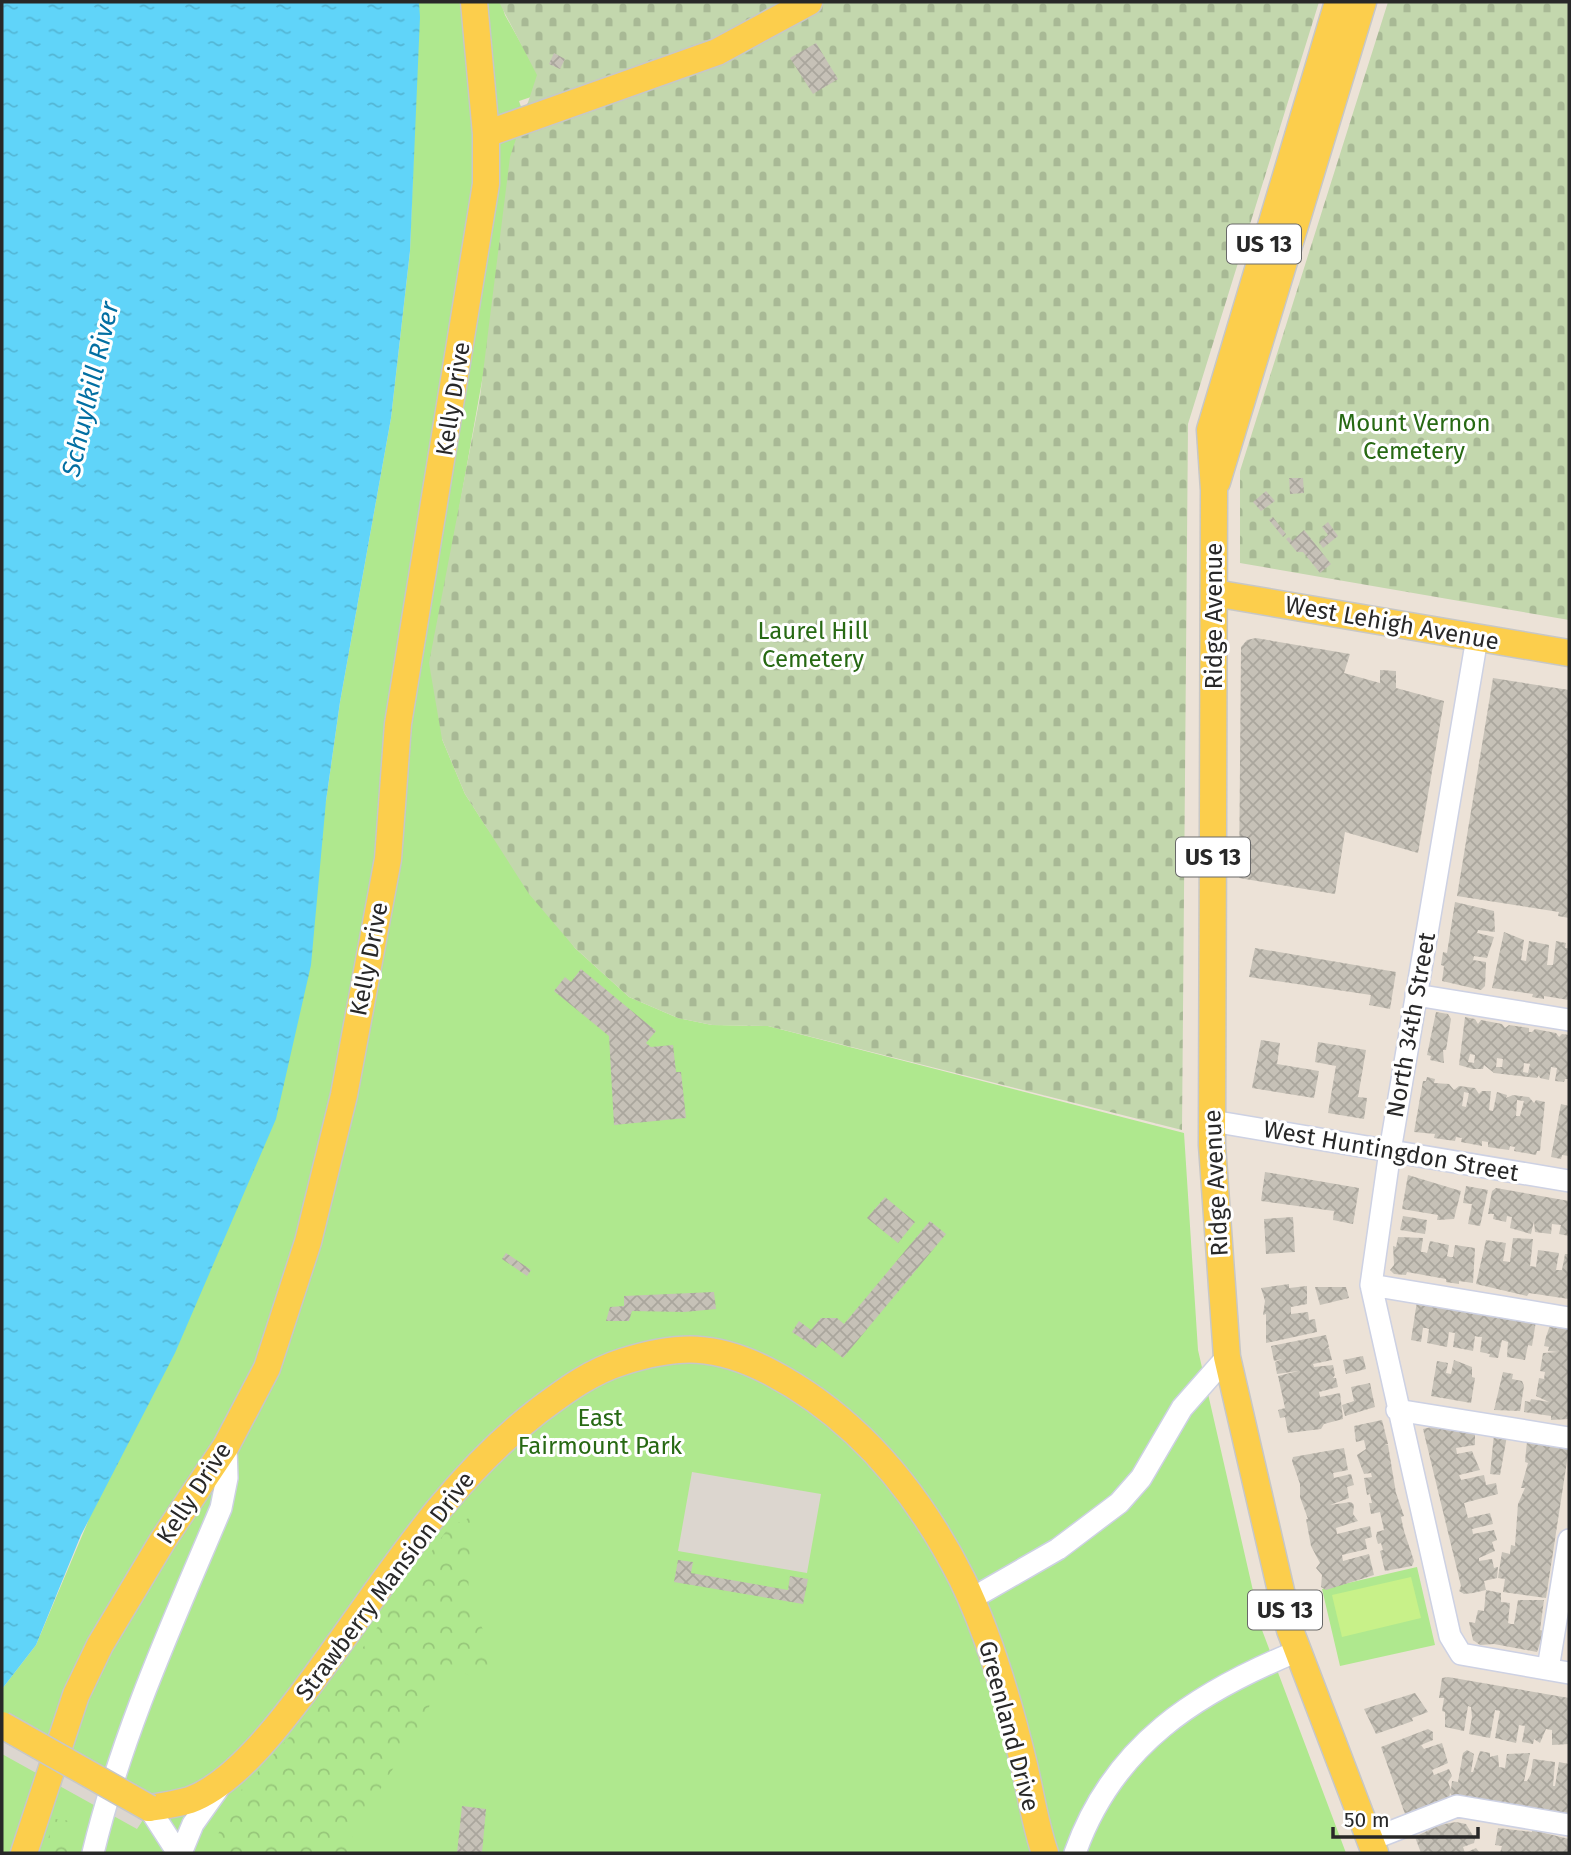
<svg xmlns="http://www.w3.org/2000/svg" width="1571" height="1855" viewBox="0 0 1571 1855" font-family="'Fira Sans',sans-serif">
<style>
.grass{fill:#afe88e}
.forest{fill:url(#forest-crowns)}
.cemetery{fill:url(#cemetery-stones)}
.pitch{fill:#c8f189}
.plaza{fill:#dcd6cf}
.water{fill:url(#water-ripples)}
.building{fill:url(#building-cross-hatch);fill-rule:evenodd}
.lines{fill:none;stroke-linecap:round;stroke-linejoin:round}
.minor-casing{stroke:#cdd1e3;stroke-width:24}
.major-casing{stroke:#c7c7c7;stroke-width:29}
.minor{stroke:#fff;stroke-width:21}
.major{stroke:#fcce4c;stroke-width:26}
.major-bridge-casing{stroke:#c7c7c7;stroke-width:29;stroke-linecap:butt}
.major-bridge{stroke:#fcce4c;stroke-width:26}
.labels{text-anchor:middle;stroke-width:6;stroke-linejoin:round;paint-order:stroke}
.shield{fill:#fff;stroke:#686868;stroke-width:2}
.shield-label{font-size:23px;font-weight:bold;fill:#282828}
.street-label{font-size:24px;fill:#282828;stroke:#fff}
.park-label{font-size:24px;fill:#276913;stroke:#fff}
.water-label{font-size:26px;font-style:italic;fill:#026fa2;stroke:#fff}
</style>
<defs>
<pattern id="forest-crowns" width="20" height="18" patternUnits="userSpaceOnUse" patternTransform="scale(1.75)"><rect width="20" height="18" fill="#afe88e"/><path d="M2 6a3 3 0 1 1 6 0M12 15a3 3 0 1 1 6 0" fill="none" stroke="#97c77a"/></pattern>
<pattern id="cemetery-stones" width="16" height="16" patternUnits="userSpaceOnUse" patternTransform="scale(1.75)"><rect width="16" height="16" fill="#c3d7ad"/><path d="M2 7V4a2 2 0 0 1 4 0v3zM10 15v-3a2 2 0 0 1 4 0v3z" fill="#a8b995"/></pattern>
<pattern id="water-ripples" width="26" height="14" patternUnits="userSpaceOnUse" patternTransform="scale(1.75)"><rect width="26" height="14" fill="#60d4f9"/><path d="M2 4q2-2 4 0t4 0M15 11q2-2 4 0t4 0" fill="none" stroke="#53b6d5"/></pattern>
<pattern id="building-cross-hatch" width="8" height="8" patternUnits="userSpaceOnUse" patternTransform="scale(1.75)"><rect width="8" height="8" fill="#c6c1b7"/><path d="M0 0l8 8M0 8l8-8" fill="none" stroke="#aaa69d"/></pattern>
</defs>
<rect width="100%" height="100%" fill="#ece2d7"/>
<path class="grass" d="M419,2H501L505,15L533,65L564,86L519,101L533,142L485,364L445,588L442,739L465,794L485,825L575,948L629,997L678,1018L712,1025L768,1026L1184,1133L1198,1350L1262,1630L1346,1853H2V1689L36,1645L87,1524L326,801L340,702L391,418L410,251Z
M1417,1567L1435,1645L1340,1666L1322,1589Z"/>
<path class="forest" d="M471,1517L468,1598L486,1636L493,1689L449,1664L422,1722L353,1833L349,1853H208L242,1789L334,1688L449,1527Z
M55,1819L71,1821L67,1853H43Z"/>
<path class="cemetery" d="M499,2H1319L1188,424L1182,1130L768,1026L712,1025L678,1018L629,997L575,948L529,894L465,794L442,739L429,663L480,397L510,157L537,75Z
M1388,2H1569V620L1240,563V471Z"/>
<path class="pitch" d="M1411,1577L1421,1618L1342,1637L1332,1595Z"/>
<path class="plaza" d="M692,1472L821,1494L807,1573L678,1551Z
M2,1741L143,1820L137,1829L2,1754Z"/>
<path class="water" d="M2,2H419L420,17L410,251L391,418L340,702L326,801L311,965L276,1119L175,1353L81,1535L36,1645L2,1689Z"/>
<path class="building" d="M816,43L838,79L813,94L790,58Z
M554,53L565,59L560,69L549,64Z
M1289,478H1303L1304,493L1290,494Z
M1266,491L1275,501L1261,511L1253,502Z
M1273,517L1286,534L1283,537L1269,520Z
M1328,522L1338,536L1323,548L1319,542L1328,535L1322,527Z
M1304,530L1331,564L1320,573L1303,552H1297L1286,539L1289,537L1292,541Z
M1256,638L1350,654L1344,673L1380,683V670L1396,671V688L1444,701L1418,853L1345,832L1335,894L1239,878L1241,647L1247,640Z
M1493,678L1569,690V918L1558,916L1559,912L1457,896Z
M1455,902L1494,911L1495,932L1478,930L1477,933L1494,937L1487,958L1474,956L1473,960L1486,962L1485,986L1481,990L1442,981L1444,966L1441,965L1443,952L1447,953Z
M1504,932L1524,940L1521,960L1526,961L1529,941L1549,945L1547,965H1553L1556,941L1566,943L1565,948H1569V1000L1544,996V999L1532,997L1533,994L1492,988Z
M1255,948L1396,972L1390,1009L1369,1005L1371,995L1249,977Z
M581,969L656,1031L646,1043L651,1047L673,1045L676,1072H681L686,1118L614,1125L609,1036L554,991L565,977L571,982Z
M1436,1012L1448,1014L1451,1019L1446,1050H1443L1444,1063L1430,1060L1431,1056L1427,1055Z
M1465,1017L1475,1019L1478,1024L1481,1020L1502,1024L1505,1028L1509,1025L1529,1028V1032H1532L1535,1029L1556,1033L1559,1037L1562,1034L1569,1035V1079H1565L1564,1082L1555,1081L1557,1068L1551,1067L1549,1080L1540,1078L1539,1075L1537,1078L1494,1073L1484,1065L1483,1069H1473L1459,1065ZM1470,1054L1475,1055L1474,1063L1468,1062ZM1497,1058L1503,1059L1502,1067H1496ZM1524,1063L1530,1064L1528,1073L1523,1072Z
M1261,1040L1280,1043L1277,1064L1319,1071L1314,1098L1252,1088Z
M1318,1042L1366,1050L1358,1097L1367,1098L1364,1119L1328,1113L1336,1066L1315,1062Z
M1427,1077L1435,1079L1434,1083L1449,1084L1454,1090L1459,1086L1475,1088L1479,1094L1482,1091H1491L1489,1110L1493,1111L1497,1092L1507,1095L1506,1098L1513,1095L1529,1097L1534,1103L1536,1100L1545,1102L1540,1151H1537L1536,1155L1514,1151L1515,1147L1510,1146L1509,1150L1488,1147V1142L1482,1141V1146L1461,1142L1462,1138L1456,1137L1455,1141L1434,1138L1435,1134L1414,1132L1423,1081H1426ZM1464,1092L1469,1093L1466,1107L1462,1106ZM1517,1100L1524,1101L1520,1116H1516Z
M1561,1104L1569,1106V1156L1562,1155L1561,1159L1551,1157Z
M1265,1172L1359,1188L1353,1224L1333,1220L1334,1211L1261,1201Z
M1408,1175L1461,1191L1454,1219L1437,1220L1438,1215L1402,1209Z
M1466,1186L1488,1190L1480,1226L1468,1224L1472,1204L1463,1203Z
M1496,1188L1569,1201V1236L1559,1234L1561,1225L1552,1224L1551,1234L1535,1232L1534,1221L1531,1234L1510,1228L1512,1217L1507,1216L1506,1222L1493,1219L1494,1214H1488L1492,1191Z
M885,1197L915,1222L898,1243L867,1218Z
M1403,1216L1427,1220L1425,1234L1400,1230Z
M1293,1217L1295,1252L1266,1254L1264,1219Z
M930,1221L946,1234L843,1358L822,1341L816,1348L792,1332L799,1321L811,1330L821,1318H837L844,1324Z
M1398,1237L1423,1238L1421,1252H1424L1427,1253L1430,1241L1449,1245L1447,1256L1450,1257H1453L1455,1245L1475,1248L1473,1283L1459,1281V1284L1446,1282V1279L1407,1272L1406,1275L1394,1274L1390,1270L1394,1265L1393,1246L1396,1247Z
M1513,1238L1533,1239L1530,1266L1536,1267L1538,1250L1559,1253L1556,1270H1562L1565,1254H1569V1299L1529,1293L1527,1296L1476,1284L1486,1240L1506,1243L1503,1261L1510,1262Z
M506,1253L531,1270L527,1276L502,1259Z
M1289,1284V1288L1307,1286V1304L1291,1307V1314L1308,1312L1309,1320L1315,1319L1317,1332L1266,1343V1314L1263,1315L1265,1301L1261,1288Z
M1315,1287H1346L1349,1298L1320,1305Z
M714,1292L716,1309L684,1312L632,1311L629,1321H606L610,1307L624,1306V1296Z
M1417,1301L1536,1321L1532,1346L1528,1345L1525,1360L1507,1357L1508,1342L1502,1340L1498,1358L1489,1357L1490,1354L1480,1352L1482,1337H1479L1475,1336L1473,1351L1453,1347L1455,1333L1449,1332L1447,1347L1427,1343L1429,1329L1426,1328H1423L1421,1342L1411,1340Z
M1569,1324V1419L1551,1420V1416L1524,1412L1525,1401L1530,1402L1531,1399L1549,1402L1536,1396L1539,1378L1544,1379L1545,1372L1540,1371L1543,1353L1558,1352L1548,1351L1549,1347L1544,1346L1546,1337L1550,1325Z
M1326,1335L1329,1347L1326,1349L1329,1348L1332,1360L1313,1364L1314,1367L1333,1365L1335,1375L1333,1378H1336L1338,1387L1319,1392L1320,1397L1340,1393L1343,1419L1324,1424L1321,1429L1288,1433L1285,1417L1280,1418L1278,1410L1285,1408L1278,1376L1298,1371L1277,1374L1275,1362L1282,1359L1274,1361L1271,1346Z
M1363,1356L1366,1369L1346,1374L1343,1360Z
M1454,1360L1472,1367V1377L1475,1378L1471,1403L1431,1396L1437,1361L1448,1363L1446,1373L1451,1374Z
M1503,1372L1513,1374L1512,1379L1522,1381L1524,1386L1520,1411L1494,1410Z
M1370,1383L1375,1407L1345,1416L1342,1405L1354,1401L1351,1387Z
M1382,1420L1388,1444L1385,1445H1388L1396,1493L1404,1516L1401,1517L1404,1531L1414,1561L1412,1566L1385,1571L1380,1551L1383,1550L1381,1543L1378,1544L1376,1537L1377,1532L1384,1530L1380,1512L1371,1514L1369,1503H1372L1370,1494L1367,1495L1364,1478L1372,1477L1371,1473L1364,1474L1359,1461L1357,1455L1366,1449L1364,1440L1356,1442L1354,1426Z
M1440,1425L1475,1430V1445L1456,1448L1457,1454L1472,1451L1480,1470L1459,1475L1461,1480L1484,1475L1486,1485L1496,1483L1498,1494L1464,1503L1468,1518L1490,1513L1493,1524L1472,1529L1473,1534L1494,1530L1497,1540L1492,1542L1495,1551L1479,1558V1561L1492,1559L1494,1568L1498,1567L1497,1578L1484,1581L1486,1590L1473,1593L1464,1594L1459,1591L1461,1586L1423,1429Z
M1494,1434L1507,1436L1500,1475L1490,1474Z
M1527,1441L1569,1448L1546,1598L1503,1592L1505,1579L1498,1578L1502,1552L1510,1554L1511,1545L1515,1546L1518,1504L1525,1488H1521L1528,1463L1525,1462Z
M1344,1448L1348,1470L1333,1473L1334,1478L1351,1474L1354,1485L1347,1487L1349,1498L1330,1505L1351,1502L1354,1505L1353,1514L1358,1521L1336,1528L1337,1534L1370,1526L1372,1537L1365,1539L1367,1549L1342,1555L1343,1561L1369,1554L1374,1575L1326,1590L1321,1587L1322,1575L1316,1568L1320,1563L1311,1546L1306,1519H1308L1300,1497V1484L1292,1461L1293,1457Z
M678,1560L693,1562L691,1573L788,1590L790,1576L808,1579L803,1604L674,1582Z
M1486,1590L1501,1593V1602L1510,1603L1508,1623L1511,1624H1514L1518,1600H1544L1540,1630L1544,1631L1537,1652L1494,1644L1480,1645L1473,1640L1469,1622L1475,1623L1478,1610L1484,1611Z
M1448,1677L1569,1698V1744L1552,1745V1730L1546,1729L1540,1743L1534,1739L1533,1744L1522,1742L1525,1726L1519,1725L1516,1743L1495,1738L1500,1711L1495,1710L1490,1738L1469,1734L1472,1717L1471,1707L1468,1706L1464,1731L1445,1727V1712L1442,1711L1444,1698H1439L1442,1678Z
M1415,1693L1428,1712L1412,1718L1413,1721L1376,1734L1364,1709Z
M1428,1729L1433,1732V1740L1421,1745L1424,1749L1442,1743L1448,1763L1432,1770L1434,1775L1449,1769L1452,1776L1448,1782L1451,1790L1452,1781L1458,1782L1463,1753L1467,1750L1474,1754L1471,1772H1473L1480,1751L1490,1753V1757L1498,1755L1499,1767L1505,1768L1507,1754L1530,1753L1524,1781H1527L1531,1774L1533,1759L1555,1762L1553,1786H1555L1559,1762L1569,1764V1814L1452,1796L1450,1793L1449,1798L1412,1812L1410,1815L1405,1814L1381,1747Z
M462,1806L486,1809L482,1853H457Z
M1456,1822L1466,1824L1475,1839L1474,1843L1463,1847L1465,1853L1476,1848L1480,1853H1421L1415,1837L1439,1825Z
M1498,1828L1532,1832V1830L1569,1839V1853H1500L1502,1846L1495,1845Z"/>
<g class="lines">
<g class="minor-casing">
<path id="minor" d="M1477,638L1390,1151L1371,1285L1450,1636L1461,1654L1569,1673
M1416,995L1569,1020
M1212,1121L1569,1181
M1371,1285L1569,1318
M1397,1410L1569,1438
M971,1599L1058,1549L1119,1503L1141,1478L1182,1408L1227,1357
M1548,1669L1569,1540
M149,1808L178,1853
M1370,1840L1457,1806L1569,1825
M93,1853C122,1733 173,1622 221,1508L227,1478L226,1446
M181,1853L193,1824L220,1786
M1075,1853C1113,1745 1197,1692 1298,1651"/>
</g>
<g class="major-casing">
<path id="major" d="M1338,2L1210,430L1214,490L1212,1145L1227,1357L1290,1630L1375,1853
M486,134L717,52L809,2
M1217,482L1363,2
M1214,593L1569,653
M149,1808C163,1806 177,1804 190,1800C234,1784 279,1725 306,1689C379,1592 441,1486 538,1411C565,1391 590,1372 622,1362C679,1344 716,1344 770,1372C858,1418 918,1492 962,1579C990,1636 1009,1703 1024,1765C1031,1795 1035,1824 1045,1853
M24,1853L76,1695L100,1645L163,1540L226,1446L267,1368L308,1242L344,1095L388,859L398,724L486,184V134L474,2"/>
</g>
<use href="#minor" class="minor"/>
<use href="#major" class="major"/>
<g class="major-bridge-casing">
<path id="major-bridge" d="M2,1725L149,1808"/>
</g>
<use href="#major-bridge" class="major-bridge"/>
</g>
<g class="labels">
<g class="shield">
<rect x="1227" y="224.5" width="74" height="39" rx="5"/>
<rect x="1176" y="837.5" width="74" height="39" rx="5"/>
<rect x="1248" y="1590.5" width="74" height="39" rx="5"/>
</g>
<g class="shield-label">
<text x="1264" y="252">US 13</text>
<text x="1213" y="865">US 13</text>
<text x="1285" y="1618">US 13</text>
</g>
<g class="street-label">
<text transform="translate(453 399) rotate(-81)" y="8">Kelly Drive</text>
<text transform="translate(1214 616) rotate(-90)" y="8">Ridge Avenue</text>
<text transform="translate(1392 623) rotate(10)" y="8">West Lehigh Avenue</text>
<text transform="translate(369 959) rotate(-79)" y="8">Kelly Drive</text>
<text transform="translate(1411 1025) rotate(-80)" y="8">North 34th Street</text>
<text transform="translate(1391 1151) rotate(10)" y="8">West Huntingdon Street</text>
<text transform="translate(1216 1183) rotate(-93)" y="8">Ridge Avenue</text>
<text transform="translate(194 1493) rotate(-57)" y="8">Kelly Drive</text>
<text transform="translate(385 1586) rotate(-53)" y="8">Strawberry Mansion Drive</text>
<text transform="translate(1009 1726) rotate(75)" y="8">Greenland Drive</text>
</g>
<g class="park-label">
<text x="1414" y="431">Mount Vernon<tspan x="1414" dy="28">Cemetery</tspan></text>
<text x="813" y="639">Laurel Hill<tspan x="813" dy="28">Cemetery</tspan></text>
<text x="600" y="1426">East<tspan x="600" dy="28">Fairmount Park</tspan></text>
</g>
<g class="water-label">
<text transform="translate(90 389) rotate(-77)" y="9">Schuylkill River</text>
</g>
</g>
<rect width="1571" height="1855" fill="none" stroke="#282828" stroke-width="7"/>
<path d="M1333 1827v10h145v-10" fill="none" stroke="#282828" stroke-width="3.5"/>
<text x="1344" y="1827" font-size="21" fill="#282828" stroke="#ffffff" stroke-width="5" paint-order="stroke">50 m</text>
</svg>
